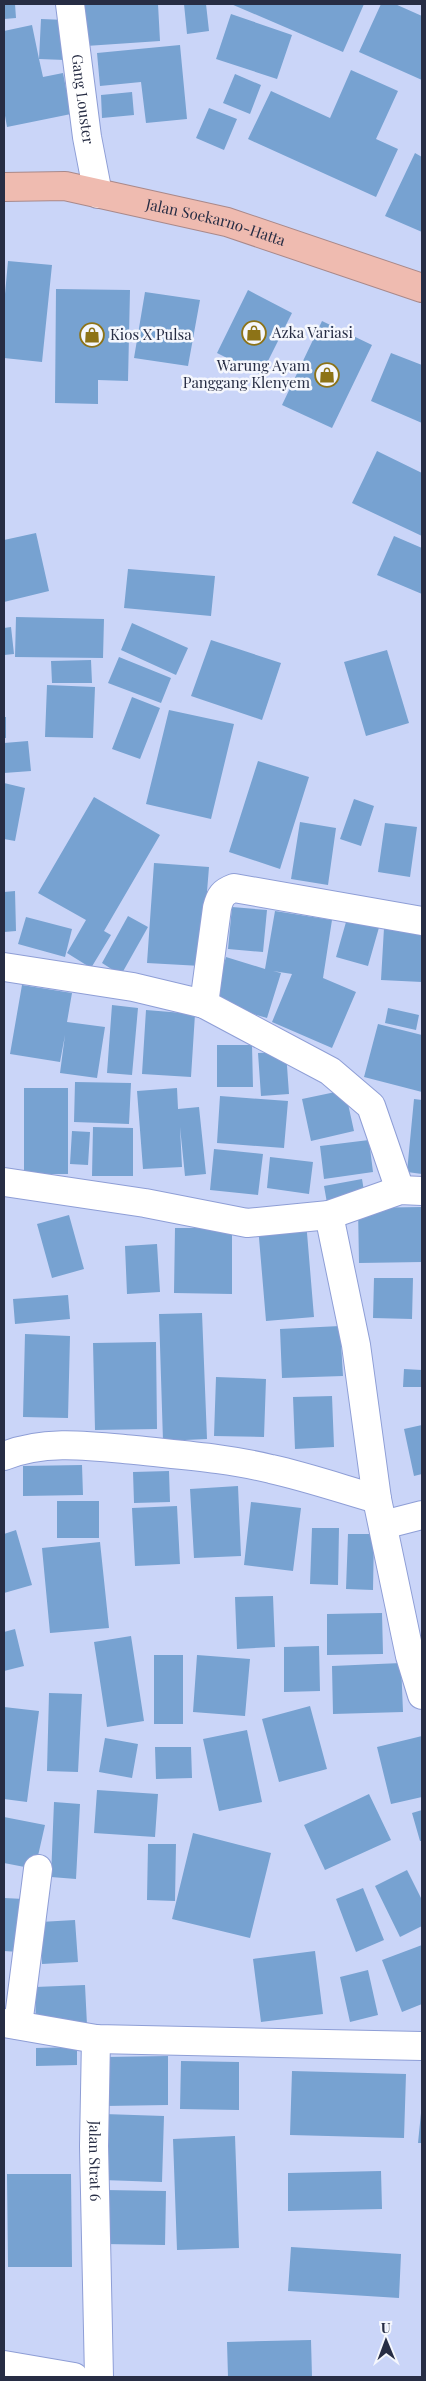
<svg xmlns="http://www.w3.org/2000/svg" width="426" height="2381" viewBox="0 0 426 2381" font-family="'Playfair Display',serif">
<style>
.building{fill:#77a2d1}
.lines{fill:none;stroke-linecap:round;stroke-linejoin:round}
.minor-casing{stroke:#8e9ed6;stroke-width:30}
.highway-casing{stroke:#a9898a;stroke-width:30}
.minor{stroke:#fff;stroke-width:28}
.highway{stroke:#efbbb0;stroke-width:28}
.labels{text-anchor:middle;stroke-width:5;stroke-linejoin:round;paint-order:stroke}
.street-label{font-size:15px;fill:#272d44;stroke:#f5f7fd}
.poi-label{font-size:15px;fill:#272d44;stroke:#f5f7fd;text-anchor:start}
</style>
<rect width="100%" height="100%" fill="#cad5f8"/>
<path class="building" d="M4,4H15L16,18L4,19Z
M83,4H158L160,41L86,46Z
M184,4H206L209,31L187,34Z
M231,4H364L343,52Z
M381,4H395L422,16V80L359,52Z
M231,14L292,35L277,79L216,59Z
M41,19L66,20L65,60L39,59L43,77L63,73L71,114L7,127L4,110V31L32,25L39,59Z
M180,45L187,119L146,123L141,82L100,86L97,53Z
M351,70L398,91L376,139L398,149L376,197L248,139L271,91L330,118Z
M235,74L261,85L250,114L223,103Z
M132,92L134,115L102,118L101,95Z
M209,108L237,119L224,150L196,138Z
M415,153L422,157V232L385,216Z
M8,261L52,265L42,362L4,358V305Z
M56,289L130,290L128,381L98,380V404L55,403Z
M248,290L292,313L261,375L217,353Z
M145,292L200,300L188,366L134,358Z
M322,321L372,345L332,428L282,405Z
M391,353L422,365V423L371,401Z
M377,451L422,473V536L352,503Z
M36,533L49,591L4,602V540Z
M394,536L422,548V594L377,575Z
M128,569L215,576L211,616L124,608Z
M16,617L104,619L103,658L15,657Z
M132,623L188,648L176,675L121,650Z
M11,627L14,654L4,655V628Z
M211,640L281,663L262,720L191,696Z
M387,650L409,723L366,736L344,662Z
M119,657L171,678L161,703L108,683Z
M91,660L92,683H52L51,661Z
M47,685L95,687L93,738L45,737Z
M132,697L160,708L140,759L112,749Z
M169,710L234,724L211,819L146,804Z
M4,717H6V738H4Z
M28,741L31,771L4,773V743Z
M258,761L309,777L280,869L229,852Z
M4,783L25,788L15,841L4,839Z
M94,797L160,835L104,931L111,935L91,968L67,953L86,920L38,893Z
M354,799L374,806L361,846L340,839Z
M300,822L336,828L328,885L291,879Z
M385,823L417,827L410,877L378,872Z
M154,863L209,867L201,966L147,963Z
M15,891L16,931L4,932V892Z
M232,907L267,910L263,952L228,949Z
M275,911L332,920L323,978L356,992L332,1048L272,1022L292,974L273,971L281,973L267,1018L213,1002L226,957L265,969Z
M348,915L380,924L368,966L336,957Z
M128,916L148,927L121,975L102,963Z
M26,917L72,929L65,957L18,944Z
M384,928L422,931V982L381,980Z
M22,985L72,993L67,1022L105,1027L97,1078L60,1073L65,1035L60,1062L10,1054Z
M112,1005L138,1008L132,1075L107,1073Z
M388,1008L419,1015L416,1030L385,1023Z
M146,1010L195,1014L191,1077L142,1074Z
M378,1024L422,1035V1092L364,1077Z
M217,1045H252L253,1087H217Z
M286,1052L289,1094L261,1096L258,1053Z
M75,1082L131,1083L129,1124L74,1122Z
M24,1088H68V1174H24Z
M177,1088L178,1109L199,1107L206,1174L185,1176L180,1127L182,1167L143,1169L137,1091Z
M345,1090L354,1131L311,1141L302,1099Z
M220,1096L288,1101L284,1148L217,1143Z
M414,1099L422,1100V1174L407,1172Z
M93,1127L133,1128V1176H92Z
M72,1131L90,1132L88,1165L70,1164Z
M369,1140L373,1172L324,1179L320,1146Z
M214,1149L263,1154L258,1195L210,1190Z
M270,1157L313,1162L309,1194L267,1188Z
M362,1179L365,1197L327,1203L324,1186Z
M422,1207V1262L359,1263L358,1208Z
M69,1215L84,1269L52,1278L37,1224Z
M306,1221L314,1317L266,1321L258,1226Z
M175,1228H232V1294L174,1293Z
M157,1244L160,1292L127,1294L125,1246Z
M374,1278H413L412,1319L373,1318Z
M68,1295L70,1319L15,1324L13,1299Z
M202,1313L207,1439L163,1441L159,1314Z
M340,1326L343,1376L282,1378L280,1329Z
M25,1334L70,1336L68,1418L23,1417Z
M156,1342L157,1429L95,1430L93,1343Z
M404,1369L422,1370V1387H403Z
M216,1377L266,1379L264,1437L214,1436Z
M332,1396L334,1447L295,1449L293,1397Z
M422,1425V1474L414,1476L404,1429Z
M82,1465L83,1495L23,1496V1466Z
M169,1471L170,1502L134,1503L133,1472Z
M238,1486L241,1556L194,1558L190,1489Z
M57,1501H99V1538H57Z
M251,1502L301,1508L293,1571L244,1565Z
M177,1506L180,1564L135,1566L132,1508Z
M312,1528H339L338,1585L310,1584Z
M16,1530L32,1585L4,1593V1534Z
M348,1534H374L373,1590L346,1589Z
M100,1542L109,1628L50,1633L42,1548Z
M273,1596L275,1647L237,1649L235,1597Z
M382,1613L383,1654L327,1655V1614Z
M15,1629L24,1666L4,1671V1632Z
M131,1636L144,1721L107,1727L94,1642Z
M319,1646L320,1691L284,1692V1647Z
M154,1655H183V1724H154Z
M197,1655L250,1659L245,1716L193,1712Z
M401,1663L403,1712L333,1714L332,1666Z
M49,1693L82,1694L78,1772L47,1771Z
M310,1706L327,1769L279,1782L262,1719Z
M4,1707L39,1711L27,1802L4,1799Z
M247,1730L262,1802L219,1811L203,1739Z
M422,1736V1797L391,1804L377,1747Z
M105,1738L138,1744L132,1778L99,1772Z
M155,1747H191L192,1778L156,1779Z
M97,1790L158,1794L155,1837L94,1833Z
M369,1794L391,1840L325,1870L304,1825Z
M54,1802L80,1804L76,1879L51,1877Z
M422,1810V1841H420L412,1813Z
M4,1817L45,1825L35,1869L4,1863Z
M193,1833L271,1853L250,1938L172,1919Z
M148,1844H176L175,1901L147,1900Z
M407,1870L422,1900V1926L400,1937L375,1886Z
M363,1888L384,1940L356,1952L336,1899Z
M4,1898L24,1899L19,1952L4,1951Z
M75,1920L78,1962L42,1964L40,1922Z
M422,1945V2004L402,2012L382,1960Z
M315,1951L323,2014L261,2022L253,1959Z
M368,1970L378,2015L350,2022L340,1977Z
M85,1985L87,2025L36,2026L35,1987Z
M77,2047V2065L36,2066V2048Z
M168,2056V2105L105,2106V2057Z
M181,2061L239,2062V2110L180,2109Z
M292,2071L406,2074L404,2138L290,2135Z
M421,2113H422V2143H418Z
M104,2114L164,2116L162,2182L102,2180Z
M235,2136L239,2248L177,2250L173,2139Z
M381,2171L382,2209L288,2211V2173Z
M7,2174H71L72,2267H8Z
M105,2190L166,2191L165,2245L104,2244Z
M291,2247L401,2254L399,2298L288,2291Z
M311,2340L312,2377H228L227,2342Z"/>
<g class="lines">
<g class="minor-casing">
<g id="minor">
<path id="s1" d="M70,4L87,137L98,194"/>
<path d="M4,967L133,987L204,1004L330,1071L371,1106L400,1190"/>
<path d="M204,1004L217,908C220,896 223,892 234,888L422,921"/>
<path d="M4,1182L145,1203L247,1223L329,1215L400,1190L422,1191"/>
<path d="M329,1215L356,1345L377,1499L410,1656L422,1695"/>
<path d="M4,1456C45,1439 92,1446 135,1450C180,1455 227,1458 271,1469C307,1477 342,1489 377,1499"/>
<path d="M383,1525L422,1515"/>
<path d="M4,2023L96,2039L422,2046"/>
<path d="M18,2025L38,1869"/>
<path id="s2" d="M96,2039L94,2146L99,2377"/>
<path d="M4,2365L74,2377"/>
</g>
</g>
<g class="highway-casing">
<g id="highway">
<path id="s3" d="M4,187L65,186L227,222L422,288"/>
</g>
</g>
<use href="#minor" class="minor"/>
<use href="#highway" class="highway"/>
</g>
<defs>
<g id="shop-ring" transform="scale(1.25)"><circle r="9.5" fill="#f5f7fd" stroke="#8d7317" stroke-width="1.5"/><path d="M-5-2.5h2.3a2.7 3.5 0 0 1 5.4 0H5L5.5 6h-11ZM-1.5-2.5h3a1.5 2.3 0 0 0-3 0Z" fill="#8d7317"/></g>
</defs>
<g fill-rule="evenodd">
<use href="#shop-ring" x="254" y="333"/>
<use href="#shop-ring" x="92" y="335"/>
<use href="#shop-ring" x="327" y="375"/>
</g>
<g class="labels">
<g class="street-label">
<text dy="5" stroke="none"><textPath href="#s1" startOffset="96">Gang Louster</textPath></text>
<text dy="5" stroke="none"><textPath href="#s3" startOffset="216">Jalan Soekarno-Hatta</textPath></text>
<text dy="5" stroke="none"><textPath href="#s2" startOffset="122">Jalan Strat 6</textPath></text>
</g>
<g class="poi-label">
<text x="272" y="338">Azka Variasi</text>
<text x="110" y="340">Kios X Pulsa</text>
<text x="310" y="371" text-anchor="end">Warung Ayam<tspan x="310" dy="17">Panggang Klenyem</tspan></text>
</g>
</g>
<rect width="426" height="2381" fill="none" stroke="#272d44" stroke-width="10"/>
<g transform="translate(386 2341) rotate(359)" stroke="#f5f7fd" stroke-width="4" paint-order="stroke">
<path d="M0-4L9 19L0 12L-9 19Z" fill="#272d44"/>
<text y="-8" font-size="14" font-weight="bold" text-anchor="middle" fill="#272d44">U</text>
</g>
</svg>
